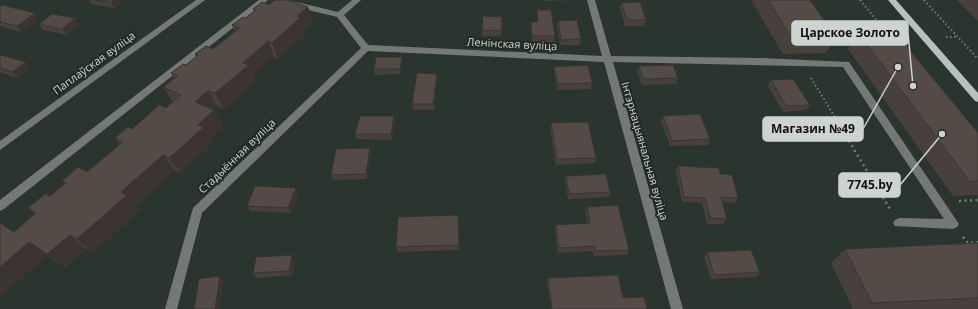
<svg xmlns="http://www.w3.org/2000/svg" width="978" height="309" viewBox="0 0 978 309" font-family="'Open Sans',sans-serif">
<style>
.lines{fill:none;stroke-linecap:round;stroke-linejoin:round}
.path-far1{stroke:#747d78;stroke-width:2;stroke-dasharray:1.5 2.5;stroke-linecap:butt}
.path{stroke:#747d78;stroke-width:2.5;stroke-dasharray:2 3.5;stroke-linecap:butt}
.minor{fill:#747977;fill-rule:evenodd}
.major{fill:#b6c0bc;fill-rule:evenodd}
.wall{fill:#48403c}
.shaded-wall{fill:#3b3431}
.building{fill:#544a46;stroke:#3b3431}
.labels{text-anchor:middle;stroke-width:4;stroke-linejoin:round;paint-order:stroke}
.street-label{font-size:11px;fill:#cdd3d0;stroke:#212b26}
.leader{fill:none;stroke:#cdd3d0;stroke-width:1.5}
.callout-dot{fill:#cdd3d0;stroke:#212b26;stroke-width:1.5}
.callout{fill:#cdd3d0;stroke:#cdd3d0;stroke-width:1.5}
.callout-label{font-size:12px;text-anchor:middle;font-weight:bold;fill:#111}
</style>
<rect width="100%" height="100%" fill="#2b3530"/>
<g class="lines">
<path class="path-far1" d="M860,0L888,34
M924,0L978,59
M946,37H957
M811,78L847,137"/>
<path class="path" d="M846,136L890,209
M959,201L978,200
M963,237L968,243L978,242"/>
<path class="minor" d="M196,0H205L0,150V141Z
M259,0H268L4,209L0,211V200Z
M275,0H288L338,12L352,0H361L344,15L368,45L602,56L587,0H595L611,56L761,58L849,62L959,224L957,227L953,229L895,226L893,223L895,220L899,218L944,219L843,67L613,62L683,309H671L604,62L368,51L202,213L177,309H165L193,208L361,48L337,17L276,2Z"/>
<path class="major" d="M888,0H896L978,93V102L975,101Z"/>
</g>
<path class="wall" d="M89,0H124L114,8L91,4Z
M544,0H574L544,1Z
M751,0H810L836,37L826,53L783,54Z
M957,0H978V21Z
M621,3L646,20L644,26H625L620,8Z
M269,5L308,7L313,23L304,30L306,34L278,59L274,57L253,75L256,81L224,109L217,106L213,110H214L223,126L210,138L213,143L180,173L174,170L136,206L140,210L93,253L86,249L65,268L47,255L0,297V223L14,232L35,214L28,208L50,196L65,184L62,181L87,172L120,144L115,138L132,129L166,108L173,102L163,87L174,78L171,73L186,65L196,57L195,54L213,49L235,31L232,25L246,18L254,12L253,9Z
M0,6L39,19L21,32L0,26Z
M537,10L555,36L554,42H532L531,28V22H537Z
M502,17L501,36H482V30Z
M558,21L581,39L580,45H560L557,26Z
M39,24H80L67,35L43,30Z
M858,33L978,133V195L953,196L848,49Z
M0,55L26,62L30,67L17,78L0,72Z
M402,57V62L401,74L375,75L374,69Z
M639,66L678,78L676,84L642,85L637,72Z
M554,67L592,83L591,89L557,90L554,72Z
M437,74V79L434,110H413L412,104Z
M771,80L810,105L806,110L783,112L768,86Z
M394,116L395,122L392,140L357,139L355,134Z
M663,116L710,139L708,145L670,146L661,121Z
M551,123L596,158L595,163L556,165L550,129Z
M370,148L371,154L367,179L333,180L331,175Z
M678,166L720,174L738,198L735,203L722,202L727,219L723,224H707L702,203L682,202L676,171Z
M566,176L610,192L609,197L568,199L565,181Z
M298,194L291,213L250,211L247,206Z
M587,207L629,250L627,255L594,256L593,251L558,253L555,230L556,225L588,223L585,212Z
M459,220V250L398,252L396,247Z
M978,243V309H853L831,263L845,249Z
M707,252L760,272L756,277L711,279L704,257Z
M295,260L292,275L256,278L253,273Z
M548,278L623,298L647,309H551L547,282Z"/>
<path class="shaded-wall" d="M114,0H124L114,8L111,3Z
M308,7L313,23L304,30L306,34L278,59L272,43L297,16Z
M35,13L39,19L21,32L17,26Z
M75,18L80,24L67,35L62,29Z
M268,41L274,57L253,75L256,81L224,109L215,93L243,63Z
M402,57V62L401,74L400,69Z
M26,62L30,67L17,78L12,72Z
M437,74V79L434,110L433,104Z
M0,83L3,86L0,88Z
M208,91L217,106L205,117L195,102Z
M214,110L223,126L210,138L213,143L180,173L169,158L198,125Z
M394,116L395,122L392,140L391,134Z
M370,148L371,154L367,179L366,174Z
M163,155L174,170L136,206L140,210L93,253L77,239L121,192Z
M296,188L298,194L291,213L288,208Z
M70,235L86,249L65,268L47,254Z
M29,242L47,255L0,297V267Z
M292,255L295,260L292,275L289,271Z
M220,276L224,281L219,309H215Z"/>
<path class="building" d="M96,0H114L111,3Z
M274,0H288L308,7L297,16L300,18L272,43L268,41L243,63L249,65L215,93L208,91L195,102L214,110L198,125L204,127L169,158L163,155L121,192L127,195L77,239L70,235L47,254L29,242L0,267V223L14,232L36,213L28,208L45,194L50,196L66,183L62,181L78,167L87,172L123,142L115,138L128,127L132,129L159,105L166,108L181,95L163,87L178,76L171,73L183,64L186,65L198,55L195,54L206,46L213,49L240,28L232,25L243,17L246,18L256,10L253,9L262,2L269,5Z
M768,0H810L836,37L792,39Z
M640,2L646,20H627L621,3Z
M2,5L35,13L17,26L0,22V6Z
M537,10H551L555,36H532L531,22H538Z
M52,14L75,18L62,29L39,24Z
M483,16L502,17L501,31L482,30Z
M577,20L581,39L561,40L558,21Z
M894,31L978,133V181L970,182L858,33Z
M0,55L26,62L12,72L0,68Z
M376,57H402L400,69H374Z
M588,65L592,83L558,84L554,67Z
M673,65L678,78L643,79L639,66Z
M417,73L437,74L433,104H412Z
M793,79L810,105L786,106L771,80Z
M700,114L710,139L672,141L663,116Z
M360,116H394L391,134H355Z
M588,122L596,158L557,159L551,123Z
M370,148L366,174L331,175L336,149Z
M678,166L719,168L720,174L732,175L738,198L721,197L727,219L710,218L705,198L684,197Z
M606,174L610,192L569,194L566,176Z
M255,186L296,188L288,208L247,206Z
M618,205L629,250L595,251V246L559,248L556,225L590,223L587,207Z
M458,215L459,245L396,247L398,217Z
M978,243V298L872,303L845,249Z
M751,250L760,272L714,275L707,252Z
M292,255L289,271L253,273L256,257Z
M618,275L623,298L644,297L647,309H552L548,278Z
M220,276L215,309H194L199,279Z"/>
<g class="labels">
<g class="street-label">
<text transform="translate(512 44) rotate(3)" y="4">Ленінская вуліца</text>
<text transform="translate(94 63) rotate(-36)" y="4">Паплаўская вуліца</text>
<text transform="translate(645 151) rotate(74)" y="4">Інтэрнацыянальная вуліца</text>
<text transform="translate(237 156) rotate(-44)" y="4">Стадыённая вуліца</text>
</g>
</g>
<path class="leader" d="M913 86L908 33M898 67L863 129M942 134L900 185"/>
<g class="callout-dot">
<circle cx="913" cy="86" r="4"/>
<circle cx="898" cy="67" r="4"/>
<circle cx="942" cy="134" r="4"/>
</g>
<g class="callout">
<rect x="792" y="21" width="116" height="24" rx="4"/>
<rect x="763" y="117" width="100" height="24" rx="4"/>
<rect x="839" y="173" width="61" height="24" rx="4"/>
</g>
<g class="callout-label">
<text x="850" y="37">Царское Золото</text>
<text x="813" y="133">Магазин №49</text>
<text x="870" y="189">7745.by</text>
</g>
</svg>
